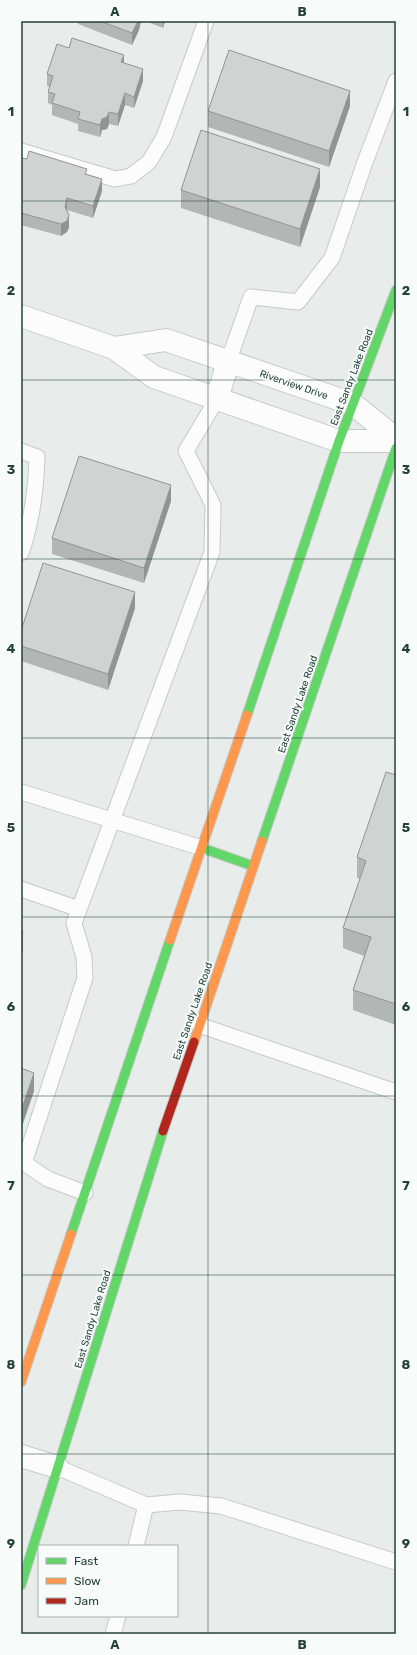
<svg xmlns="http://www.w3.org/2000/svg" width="417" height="1655" viewBox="0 0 417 1655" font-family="Rubik,sans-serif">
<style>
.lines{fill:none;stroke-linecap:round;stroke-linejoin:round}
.lane-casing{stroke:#c5cac8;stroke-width:17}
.street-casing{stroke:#c5cac8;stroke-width:24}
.fast-casing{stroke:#c3cbc8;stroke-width:11}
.slow-casing{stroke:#c3cbc8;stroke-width:11}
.jam-casing{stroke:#c3cbc8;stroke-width:11}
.lane{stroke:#fcfcfc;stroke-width:15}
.street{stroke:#fcfcfc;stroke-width:22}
.fast{stroke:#63d668;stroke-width:9}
.slow{stroke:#ff974d;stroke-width:9}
.jam{stroke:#b3261e;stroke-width:9}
.wall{fill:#b2b6b5}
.shaded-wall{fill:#919493}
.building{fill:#cfd4d2;stroke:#919493}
.grid{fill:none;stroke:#24423a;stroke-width:1;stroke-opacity:0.55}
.labels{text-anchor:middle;stroke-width:4;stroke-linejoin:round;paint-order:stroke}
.street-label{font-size:10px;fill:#24423a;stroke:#f7fbf9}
.neatline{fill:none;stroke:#24423a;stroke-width:1.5}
.grid-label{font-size:13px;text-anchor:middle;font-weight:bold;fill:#24423a}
</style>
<rect width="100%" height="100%" fill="#e8edeb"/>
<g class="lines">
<g class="lane-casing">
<path id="lane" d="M21,151L115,179L131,176L149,162L164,137L206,21
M228,362L251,297L298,302L332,258L365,162L396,81
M21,451L37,457C36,490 32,522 21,553
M21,792L202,848
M21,889L79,909
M199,1025L396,1092
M85,1193L48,1179L24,1163L85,978L84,957L74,923L212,552L213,505L186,451L217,399
M57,1467L146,1505L136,1546
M146,1505L180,1502L221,1506L396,1562
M113,1634L118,1616"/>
</g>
<g class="street-casing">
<path id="street" d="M21,316L114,348L154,377L339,441H396
M114,348L166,340L353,404L396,439
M217,399L228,362
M21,1456L57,1467"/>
</g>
<g class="fast-casing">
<path id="fast" d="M247,715L339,441L396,290
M262,841L396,448
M202,848L253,866
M71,1234L170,940
M21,1585L163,1131"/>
</g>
<g class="slow-casing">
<path id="slow" d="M170,940L247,715
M194,1042L262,841
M21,1382L71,1234"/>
</g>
<g class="jam-casing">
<path id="jam" d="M163,1131L194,1042"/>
</g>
<use href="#lane" class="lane"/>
<use href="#street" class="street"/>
<use href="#fast" class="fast"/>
<use href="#slow" class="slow"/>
<use href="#jam" class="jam"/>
</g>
<path class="wall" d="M78,21H141L139,30L132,45L78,24Z
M145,21H165L163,28Z
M69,48L124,63L143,81L134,108L125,105L118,126L109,124L107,129L102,130L100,137L78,131V124L52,115V105L48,103V92L50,87L47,86V74Z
M350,106L329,167L208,127V111Z
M21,158L87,174L102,191L93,218L67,210V211L69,227L67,232L61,236L21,225Z
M320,187L300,247L181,208V190Z
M171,501L144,583L52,554V538Z
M135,608L108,690L21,661V631Z
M396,728V751H395V730Z
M396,775V1025L353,1010V990L364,956L343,948V928L360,879L357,878V857Z
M21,1068L34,1091L22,1126L21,1125Z"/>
<path class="shaded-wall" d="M138,21H141L139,30L132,45V33Z
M163,21H165L163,28Z
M124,55V66L121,62Z
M143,69V81L134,108V97Z
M350,91V106L329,167V151Z
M125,93V105L118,126V114Z
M109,112V124L107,129L102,130L100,137V125L102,119Z
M320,169V187L300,247V229Z
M102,179V191L93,218V206Z
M67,198V210L65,219V207Z
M69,215V227L67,232L61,236V224Z
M171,485V501L144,583V568Z
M135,592V608L108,690V674Z
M23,931V950L21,955V937Z
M34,1073V1091L22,1126V1108Z"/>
<path class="building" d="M100,21H138L132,33Z
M72,38L124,55L121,62L143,69L134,97L125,93L118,114L109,112L107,117L102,119L100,125L78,119L80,112L52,103L55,94L48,92L53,76L47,74L57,44L69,48Z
M229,50L350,91L329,151L208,111Z
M201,130L320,169L300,229L181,190Z
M29,151L87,169L85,174L102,179L93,206L67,198L65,207L69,215L67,221L61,224L21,213V158L27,159Z
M79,456L171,485L144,568L52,538Z
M43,563L135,592L108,674L21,646V631Z
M386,772L396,775V1004L353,990L371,937L343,928L366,861L357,857Z
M21,931H23L21,937Z
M21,1068L34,1073L22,1108L21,1107Z"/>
<path class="grid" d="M208,21V1634M21,201H396M21,380H396M21,559H396M21,738H396M21,917H396M21,1096H396M21,1275H396M21,1454H396"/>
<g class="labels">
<g class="street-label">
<text transform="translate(351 377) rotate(-69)" y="4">East Sandy Lake Road</text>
<text transform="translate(294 384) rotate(19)" y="4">Riverview Drive</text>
<text transform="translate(297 704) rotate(-71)" y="4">East Sandy Lake Road</text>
<text transform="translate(192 1011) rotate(-71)" y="4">East Sandy Lake Road</text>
<text transform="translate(92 1319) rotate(-73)" y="4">East Sandy Lake Road</text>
</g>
</g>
<rect width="417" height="1655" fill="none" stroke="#f7fbf9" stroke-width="44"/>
<rect x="38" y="1545" width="140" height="72" fill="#f7fbf9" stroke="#a3b1ad"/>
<rect x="46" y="1558" width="20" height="6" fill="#63d668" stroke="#a3b1ad"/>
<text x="74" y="1565" font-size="12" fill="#24423a">Fast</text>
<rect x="46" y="1578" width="20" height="6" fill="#ff974d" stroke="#a3b1ad"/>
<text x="74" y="1585" font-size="12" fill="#24423a">Slow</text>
<rect x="46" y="1598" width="20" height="6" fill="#b3261e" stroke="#a3b1ad"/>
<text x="74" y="1605" font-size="12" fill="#24423a">Jam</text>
<rect x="22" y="22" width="373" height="1611" class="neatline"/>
<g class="grid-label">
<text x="115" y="16">A</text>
<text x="302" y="16">B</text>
<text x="11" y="116">1</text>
<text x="406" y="116">1</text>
<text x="11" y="295">2</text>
<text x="406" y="295">2</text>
<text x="11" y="474">3</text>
<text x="406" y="474">3</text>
<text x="11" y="653">4</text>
<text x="406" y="653">4</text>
<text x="11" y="832">5</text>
<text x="406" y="832">5</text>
<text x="11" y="1011">6</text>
<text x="406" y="1011">6</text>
<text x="11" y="1190">7</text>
<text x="406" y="1190">7</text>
<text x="11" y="1369">8</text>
<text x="406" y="1369">8</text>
<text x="11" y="1548">9</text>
<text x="406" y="1548">9</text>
<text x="115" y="1649">A</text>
<text x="302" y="1649">B</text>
</g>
</svg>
